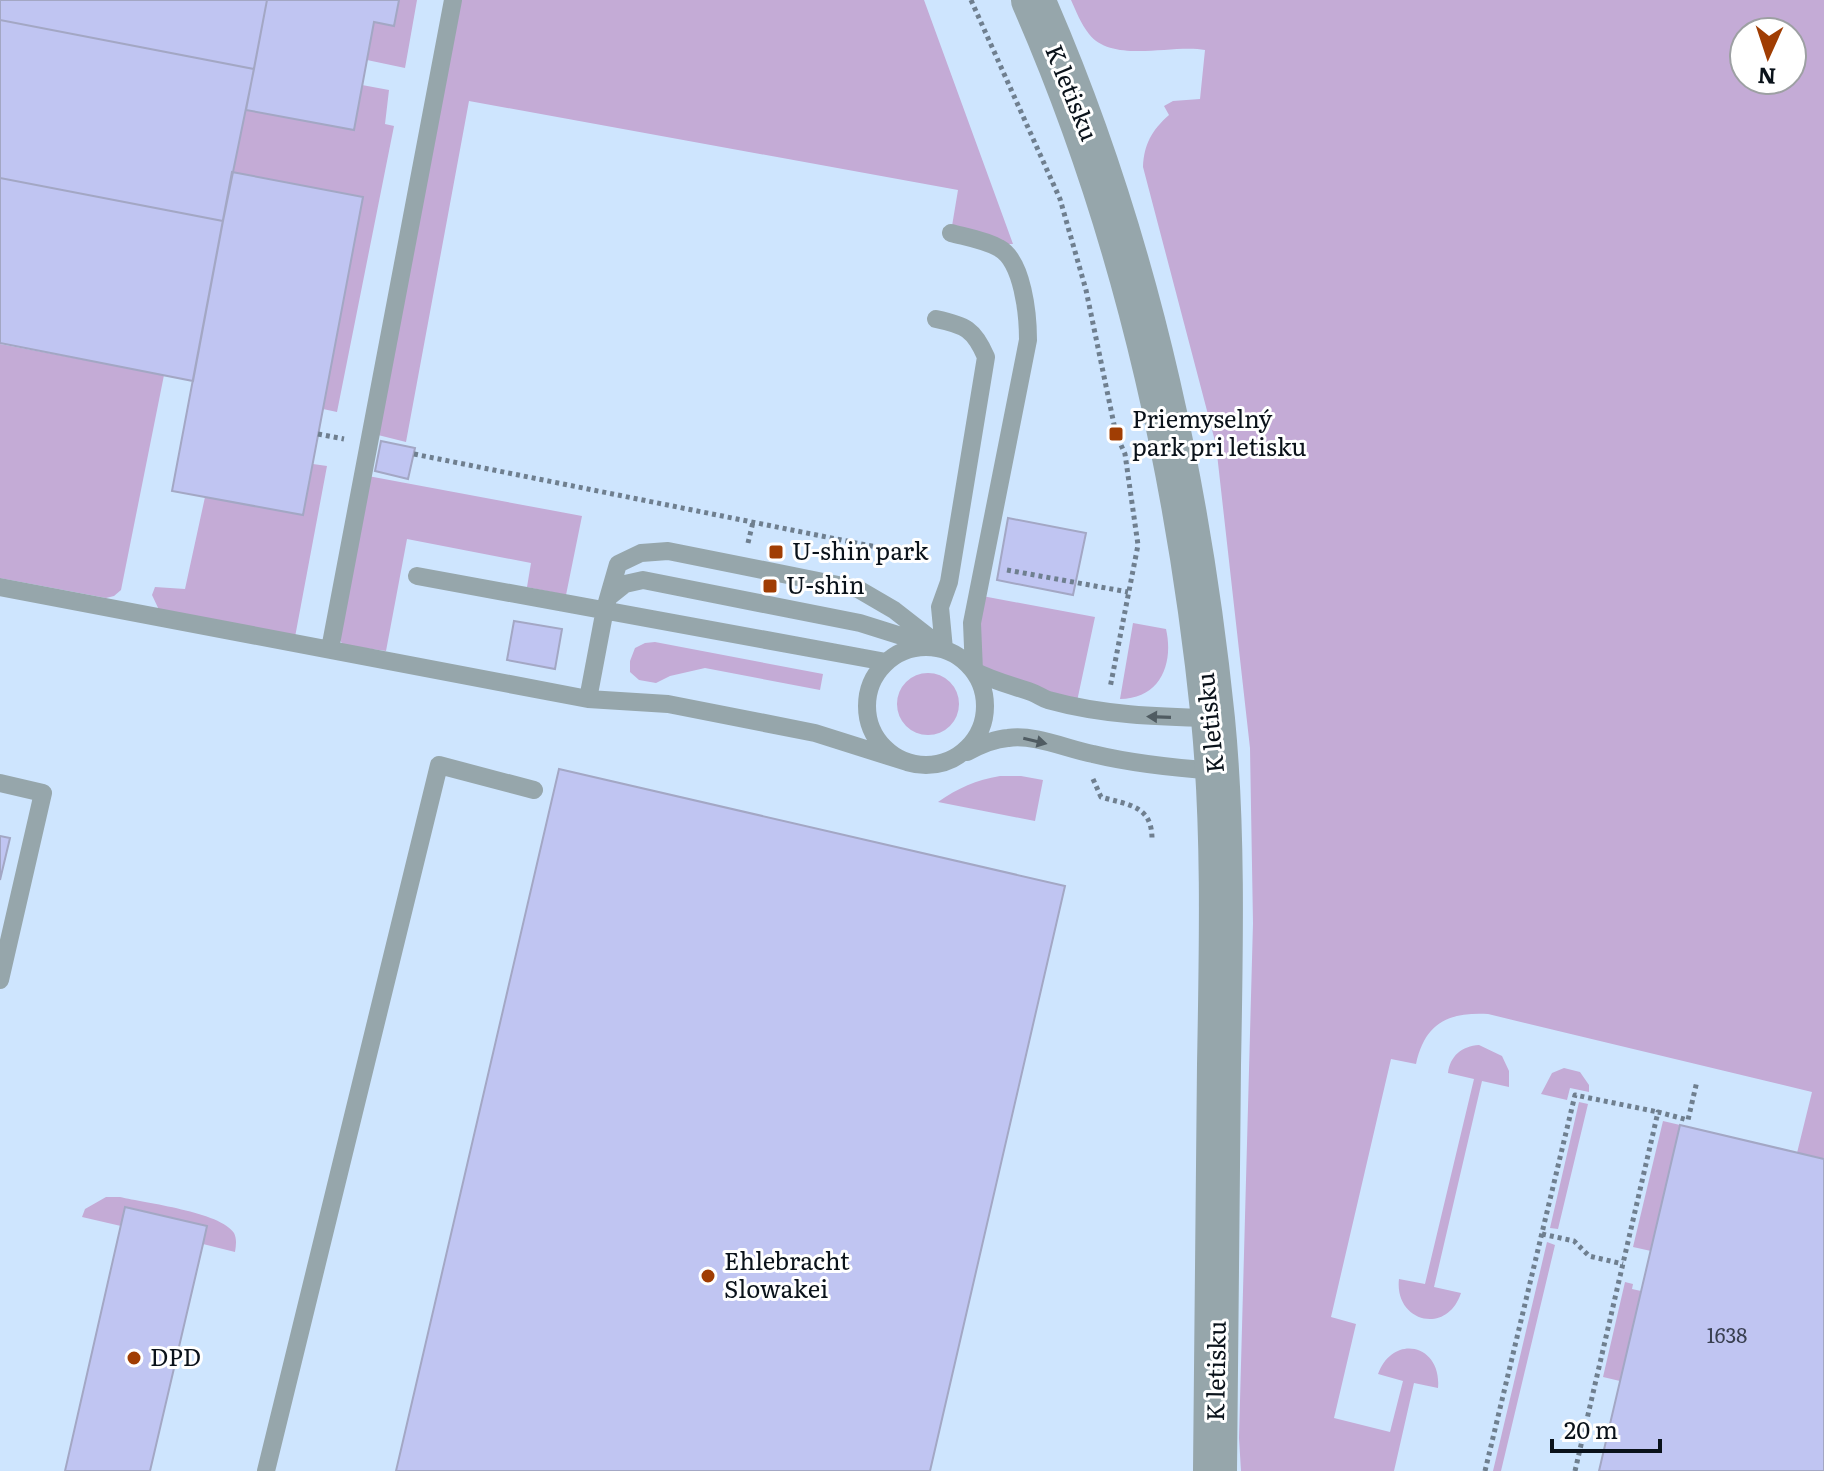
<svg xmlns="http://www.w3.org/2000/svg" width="1824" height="1471" viewBox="0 0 1824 1471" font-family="Literata,serif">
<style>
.green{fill:#c4abd6;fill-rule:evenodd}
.building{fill:#c0c5f2;stroke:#a3a7c4;stroke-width:2}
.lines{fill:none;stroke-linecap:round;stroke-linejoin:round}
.path{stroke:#6f7f8f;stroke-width:5;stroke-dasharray:4 4;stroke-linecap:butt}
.service{stroke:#96a6ab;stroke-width:18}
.tertiary{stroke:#96a6ab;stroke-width:44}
.oneway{fill:#505c62}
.poi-dot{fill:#a03d03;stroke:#fff;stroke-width:3}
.labels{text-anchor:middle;stroke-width:6;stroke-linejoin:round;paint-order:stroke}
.number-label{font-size:20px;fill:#383f50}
.street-label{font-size:24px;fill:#0a121a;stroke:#fff}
.poi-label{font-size:24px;fill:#0a121a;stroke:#fff;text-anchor:start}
</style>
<rect width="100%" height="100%" fill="#cee5fe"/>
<path class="green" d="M399,0H417L405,68L367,60L374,22L393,26Z
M461,0H924L1013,244H1005L952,226L958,190L469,101L406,442L378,435Z
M1071,0H1824V1159L1797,1153L1812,1092L1488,1014C1448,1012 1425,1023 1416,1064L1391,1059L1331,1317L1356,1324L1334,1418L1390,1432L1403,1381L1378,1374C1393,1333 1442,1344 1438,1388L1414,1383L1394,1471H1241L1239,1438L1253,923L1250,748L1216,445L1143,167C1144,144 1152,130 1169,115L1164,106L1173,101L1200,99L1205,50C1172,44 1112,64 1089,34C1081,24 1076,11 1071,0ZM1744,32H1792V80H1744Z
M362,85L389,90L385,124L394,126L337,412L323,409L363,197L232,172L246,110L353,130Z
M0,344L164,375L121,590L114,596L106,598L0,578Z
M313,464L327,466L295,637L160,612L152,595L155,587L185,589L205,497L302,515Z
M368,476L582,516L566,595L527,587L531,563L407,539L386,651L343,645L338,637Z
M977,595L1095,617L1076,706L974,671Z
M1133,623L1166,629C1174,664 1160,699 1120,699Z
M655,642L823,674L820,690L705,668L670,676L656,683L639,680L630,672V661L635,648L645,643Z
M897 704a31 31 0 1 1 62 0a31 31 0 1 1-62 0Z
M1000,776H1021L1043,780L1035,821L938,802C958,788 976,780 1000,776Z
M1479,1045L1502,1056L1509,1071V1087L1482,1081L1434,1287L1461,1293C1447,1336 1394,1322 1399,1279L1425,1284L1474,1079L1448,1073C1450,1056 1462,1046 1479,1045Z
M1564,1068L1580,1072L1589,1085V1092L1570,1088L1567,1100L1541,1094L1552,1073Z
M1579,1102L1588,1104L1558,1229L1550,1228Z
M1663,1121L1680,1125L1651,1251L1633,1247Z
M106,1197H120C145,1203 221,1212 234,1233C237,1239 236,1246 235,1252L203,1244L206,1226L126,1207L121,1226L82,1217L85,1209Z
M1547,1242L1555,1245L1501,1471H1493Z
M1625,1282L1633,1284L1632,1289L1641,1291L1620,1381L1603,1377Z"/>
<path class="building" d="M0,0H267L254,69L0,20Z
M267,0H399L394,26L374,22L354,130L246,110Z
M0,20L254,69L223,221L0,178Z
M232,172L363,197L303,515L172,491Z
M0,178L223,221L193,381L0,343Z
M381,441L415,448L408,479L375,471Z
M1008,518L1086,533L1073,595L997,580Z
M514,621L562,629L555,669L507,660Z
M559,769L1065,886L930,1471H396Z
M0,836L10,838L0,880Z
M1680,1125L1824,1159V1471H1599Z
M125,1207L207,1226L203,1244L150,1471H65Z"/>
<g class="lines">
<path class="path" d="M971,0L1060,199L1086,290L1116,434L1125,454L1138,545L1110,688
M318,434L344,439
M414,454L926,557
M748,543L753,522
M1007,570L1128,592
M1093,779L1101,797C1128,805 1152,805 1152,839
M1542,1234L1574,1241L1589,1256L1623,1264
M1485,1471L1575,1095L1658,1112
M1575,1471L1658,1112L1688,1120L1697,1081"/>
<path class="service" d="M951,233C966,237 985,240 999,248C1023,261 1028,315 1028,340L972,623L974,671C993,681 1011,685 1031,692C1037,694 1042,698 1048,700C1102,715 1157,717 1213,718
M936,319C965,325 974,329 986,357L949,582L940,607L944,649
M417,576L886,662
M0,587L588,699L668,704L815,733L907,762
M610,596L625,584L643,580L860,623L930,645
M867 706a59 59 0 1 1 118 0a59 59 0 1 1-118 0Z
M330,649L453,0
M588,699L605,609L618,564L641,553L668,551L858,589L894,610L944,649
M967,752C980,745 993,739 1008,738C1035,734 1067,749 1093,754C1134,764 1175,768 1217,771
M0,783L43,793L0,980
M266,1471L439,765L534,790"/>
<path class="tertiary" d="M1033,0C1132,226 1188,474 1213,719C1224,831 1221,953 1219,1065C1217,1200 1217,1336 1215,1471"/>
</g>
<defs><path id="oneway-solid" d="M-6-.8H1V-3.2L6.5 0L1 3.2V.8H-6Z" transform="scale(2)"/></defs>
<g class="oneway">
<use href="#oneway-solid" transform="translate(1159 717) rotate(-178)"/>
<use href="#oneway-solid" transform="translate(1035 741) rotate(13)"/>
</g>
<g class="poi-dot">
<rect x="1108" y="426" width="16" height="16" rx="4"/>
<rect x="768" y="544" width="16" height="16" rx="4"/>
<rect x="762" y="578" width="16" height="16" rx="4"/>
<circle cx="708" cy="1276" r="8"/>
<circle cx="134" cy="1358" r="8"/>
</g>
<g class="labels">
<g class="number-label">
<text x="1727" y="1343">1638</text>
</g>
<g class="street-label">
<text transform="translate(1071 93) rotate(68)" y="8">K letisku</text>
<text transform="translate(1211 723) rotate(-96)" y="8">K letisku</text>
<text transform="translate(1217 1371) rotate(-89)" y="8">K letisku</text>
</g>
<g class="poi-label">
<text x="1132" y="428">Priemyselný<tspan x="1132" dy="28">park pri letisku</tspan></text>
<text x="792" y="560">U-shin park</text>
<text x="786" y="594">U-shin</text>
<text x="724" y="1270">Ehlebracht<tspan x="724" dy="28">Slowakei</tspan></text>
<text x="150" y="1366">DPD</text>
</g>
</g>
<g transform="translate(1768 56) rotate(183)"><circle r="38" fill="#ffffff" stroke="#9da0a3" stroke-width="2"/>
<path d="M0-6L14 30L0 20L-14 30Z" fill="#a03d03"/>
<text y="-12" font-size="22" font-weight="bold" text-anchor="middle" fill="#0a121a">N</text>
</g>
<path d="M1552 1439v12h108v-12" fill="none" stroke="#0a121a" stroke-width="4"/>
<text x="1564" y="1439" font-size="24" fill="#0a121a" stroke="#ffffff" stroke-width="6" paint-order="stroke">20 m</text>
</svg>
